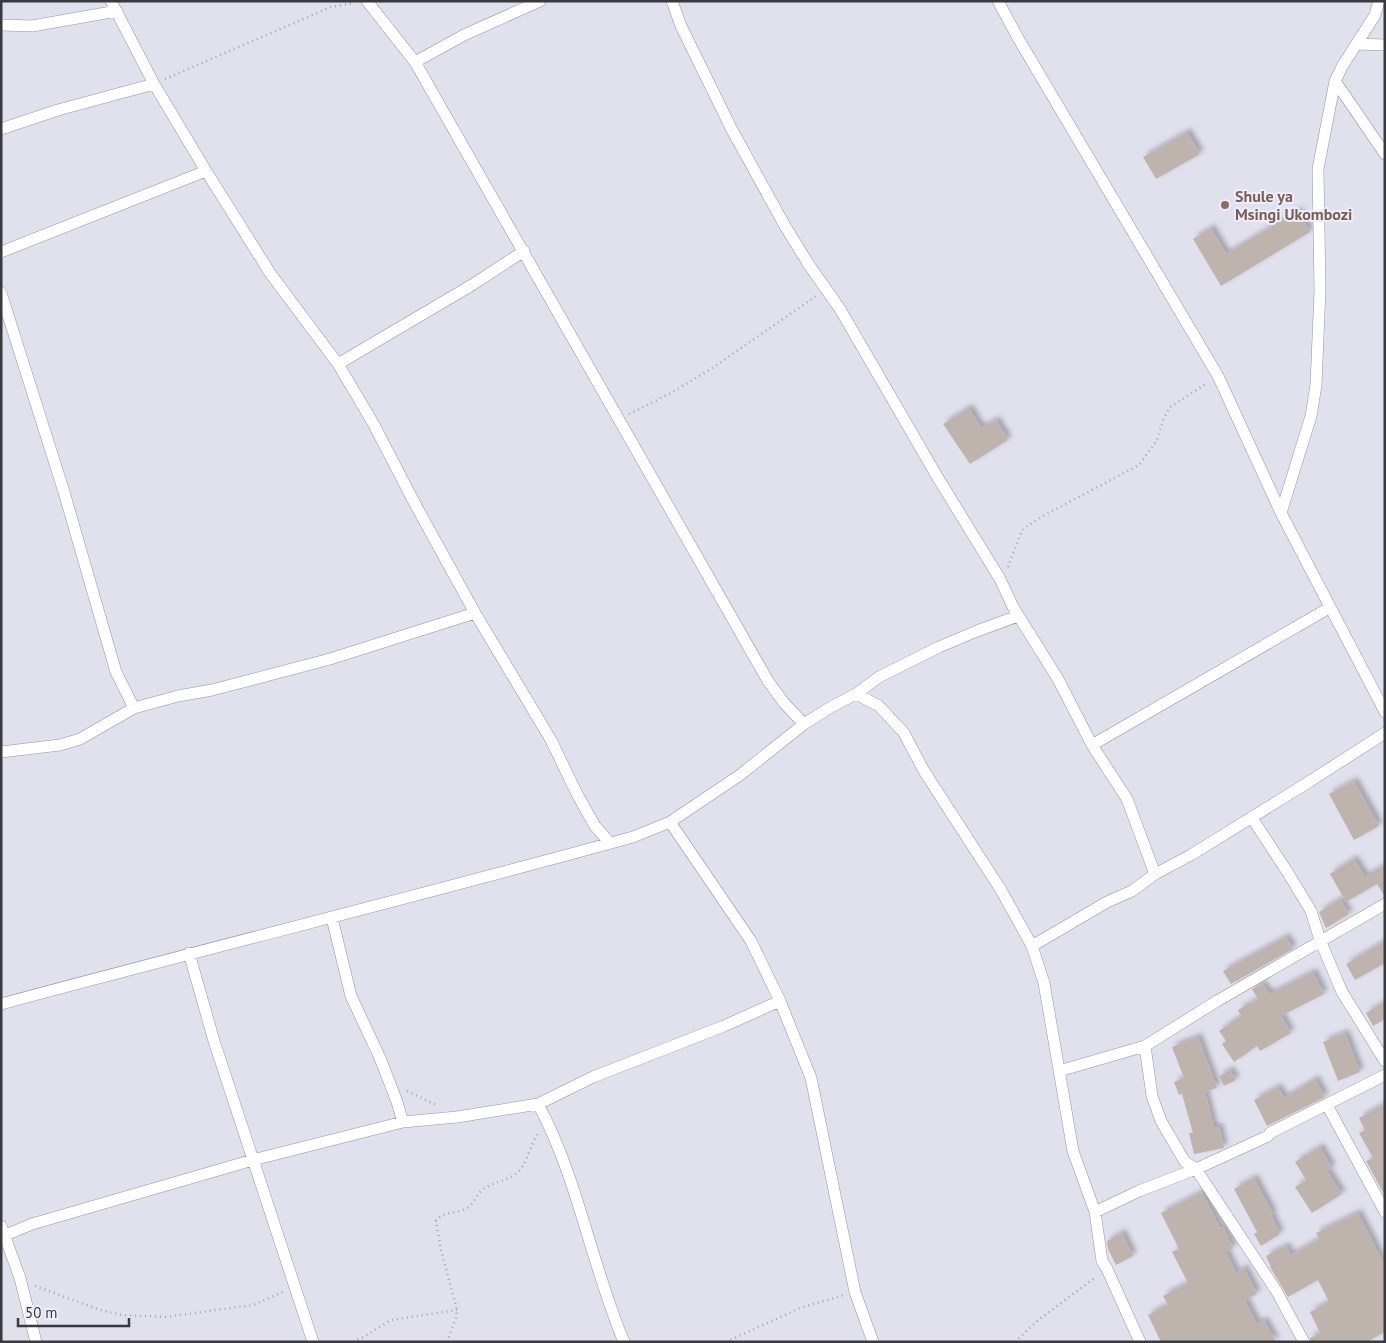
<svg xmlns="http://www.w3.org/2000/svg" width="1386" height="1343" viewBox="0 0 1386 1343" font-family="'PT Sans',sans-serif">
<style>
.building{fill:#bfb3ae;filter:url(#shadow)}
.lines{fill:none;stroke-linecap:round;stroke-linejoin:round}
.minor-casing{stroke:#9495a0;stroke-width:12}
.path{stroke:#a4a4ae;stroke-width:2.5;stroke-dasharray:1 4;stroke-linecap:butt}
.minor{stroke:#fff;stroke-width:11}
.education-dot{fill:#8d6e63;stroke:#edeefa;stroke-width:2}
.labels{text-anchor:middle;stroke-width:4;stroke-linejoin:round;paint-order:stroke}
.education-label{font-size:16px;font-weight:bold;fill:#785e54;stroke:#edeefa;text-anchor:start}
</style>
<defs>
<filter id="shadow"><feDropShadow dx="4" dy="-4" stdDeviation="2.5" flood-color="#0004"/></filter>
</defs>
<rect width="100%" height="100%" fill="#e0e1ed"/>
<path class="building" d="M1187,132L1200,154L1156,179L1143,157Z
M1298,211L1310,232L1221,286L1193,239L1211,228L1226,254Z
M969,408L981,428L996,420L1008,440L970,464L943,424Z
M1354,781L1379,826L1354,840L1329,794Z
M1354,859L1365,877L1385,865V897L1377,884L1346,902L1330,874Z
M1340,899L1349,914L1326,928L1319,912Z
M1286,937L1293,949L1231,984L1223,971Z
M1385,941V963L1355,980L1346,964Z
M1313,972L1324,994L1281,1016L1291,1033L1260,1051L1257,1046L1234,1062L1222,1044L1226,1041L1219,1031L1241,1016L1238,1010L1258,999L1252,989L1262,984L1270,994Z
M1385,1002V1019L1373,1026L1366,1013Z
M1345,1033L1360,1072L1338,1081L1323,1042Z
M1198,1037L1217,1088L1205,1092L1214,1128L1219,1127L1224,1148L1194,1154L1189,1133H1193L1182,1094L1179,1095L1174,1082L1184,1078L1172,1047Z
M1230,1070L1236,1080L1224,1086L1219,1076Z
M1315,1079L1325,1097L1267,1126L1254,1100L1278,1087L1284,1098Z
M1385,1104V1196L1366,1161L1373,1158L1359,1133L1365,1130L1359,1118Z
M1320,1147L1332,1168L1327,1171L1342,1194L1312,1213L1295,1187L1306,1180L1295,1162Z
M1254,1178L1273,1214L1271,1215L1280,1234L1261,1246L1254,1234L1257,1232L1234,1189Z
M1202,1192L1220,1228L1223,1227L1233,1248L1226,1252L1236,1273L1244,1268L1257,1294L1245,1300L1257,1324L1264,1320L1276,1342H1161L1148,1315L1168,1305L1163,1296L1188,1283L1172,1252L1179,1249L1161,1213Z
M1358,1213L1385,1266V1332L1367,1342H1311L1310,1338L1320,1333L1310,1312L1329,1302L1318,1280L1288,1297L1270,1267H1271L1266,1256L1286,1246L1291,1255L1319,1239L1316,1233Z
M1122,1233L1133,1256L1116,1265L1108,1249L1107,1241Z"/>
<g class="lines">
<g class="minor-casing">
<path id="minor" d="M111,1L154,84L206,171L270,273L338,364L373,423L414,502L475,613L551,740L577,794L595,826L610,843
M367,1L415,62L768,681L784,703L804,724
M672,1L681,26L732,130L785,226L809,265L840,309L938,478L1000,579L1013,607L1058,679L1092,745L1127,799L1155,874
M998,1L1018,38L1218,376L1281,513L1385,712
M1,25L32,26L117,11
M1357,44L1385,45
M415,62L464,35L540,1
M1335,81L1385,154
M1,129L58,110L154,84
M1,252L206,171
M1,293L64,492L116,672L134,708
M338,364L472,285L524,251
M1281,513L1311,416L1316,385L1320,290L1318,169L1335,81L1343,65L1375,15L1379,1
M856,694L879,706L904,733L924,771L1001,890L1032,946L1044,983L1073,1151L1095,1212L1102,1261L1107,1269L1140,1342
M1092,745L1329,608
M1,752L60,745L80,739L134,708L178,696L212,690L330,659L475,613
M1252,818L1288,873L1311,911L1320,940L1342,992L1385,1061
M670,822L751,941L780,1001L811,1078L855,1292L873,1342
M332,918L351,996L380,1058L397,1102L403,1122
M1032,946L1107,902L1132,891L1155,874L1191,855L1304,785L1385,733
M189,953L214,1041L313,1342
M1,1004C212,947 423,895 633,837L670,822L740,775L804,724L831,707L856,694L879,677L939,647L977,631L1018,616
M1145,1046L1152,1096L1161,1121L1185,1162L1196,1169L1277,1292L1304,1342
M1059,1071L1145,1046L1217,1001L1385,904
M538,1104C578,1178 591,1264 624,1342
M1327,1105L1385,1212
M1095,1212L1139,1191L1196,1169L1268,1136L1270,1133L1385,1075
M1,1226L20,1278L36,1342
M1,1237L32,1224L253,1160L403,1122L457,1117L538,1104L593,1077L724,1026L780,1001"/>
</g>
<path class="path" d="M165,79L331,7L354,3
M629,414L669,394L711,369L816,296
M1008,567L1020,535L1024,528L1043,516L1139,465L1157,440L1164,418L1170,407L1207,383
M407,1091L436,1105
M35,1286L100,1310L122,1315L165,1317L253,1305L283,1292
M353,1342L365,1336L391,1320L457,1310
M447,1342L456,1318L457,1310L441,1250L436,1221C443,1211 457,1214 467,1208C474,1204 476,1195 482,1190C492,1182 507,1181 517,1173C527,1165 530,1144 539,1132
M726,1342L800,1308L844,1295
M1015,1342L1036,1322L1096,1277"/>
<use href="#minor" class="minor"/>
</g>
<circle class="education-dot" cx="1225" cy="205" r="5"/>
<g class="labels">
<g class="education-label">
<text x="1235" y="202">Shule ya<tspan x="1235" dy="18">Msingi Ukombozi</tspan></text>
</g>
</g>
<rect width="1386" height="1343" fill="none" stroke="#39393e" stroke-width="5"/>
<path d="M18 1318v8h111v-8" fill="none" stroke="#39393e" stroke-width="2.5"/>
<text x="25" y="1318" font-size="15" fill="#39393e" stroke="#edeefa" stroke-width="4" paint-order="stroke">50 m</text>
</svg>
